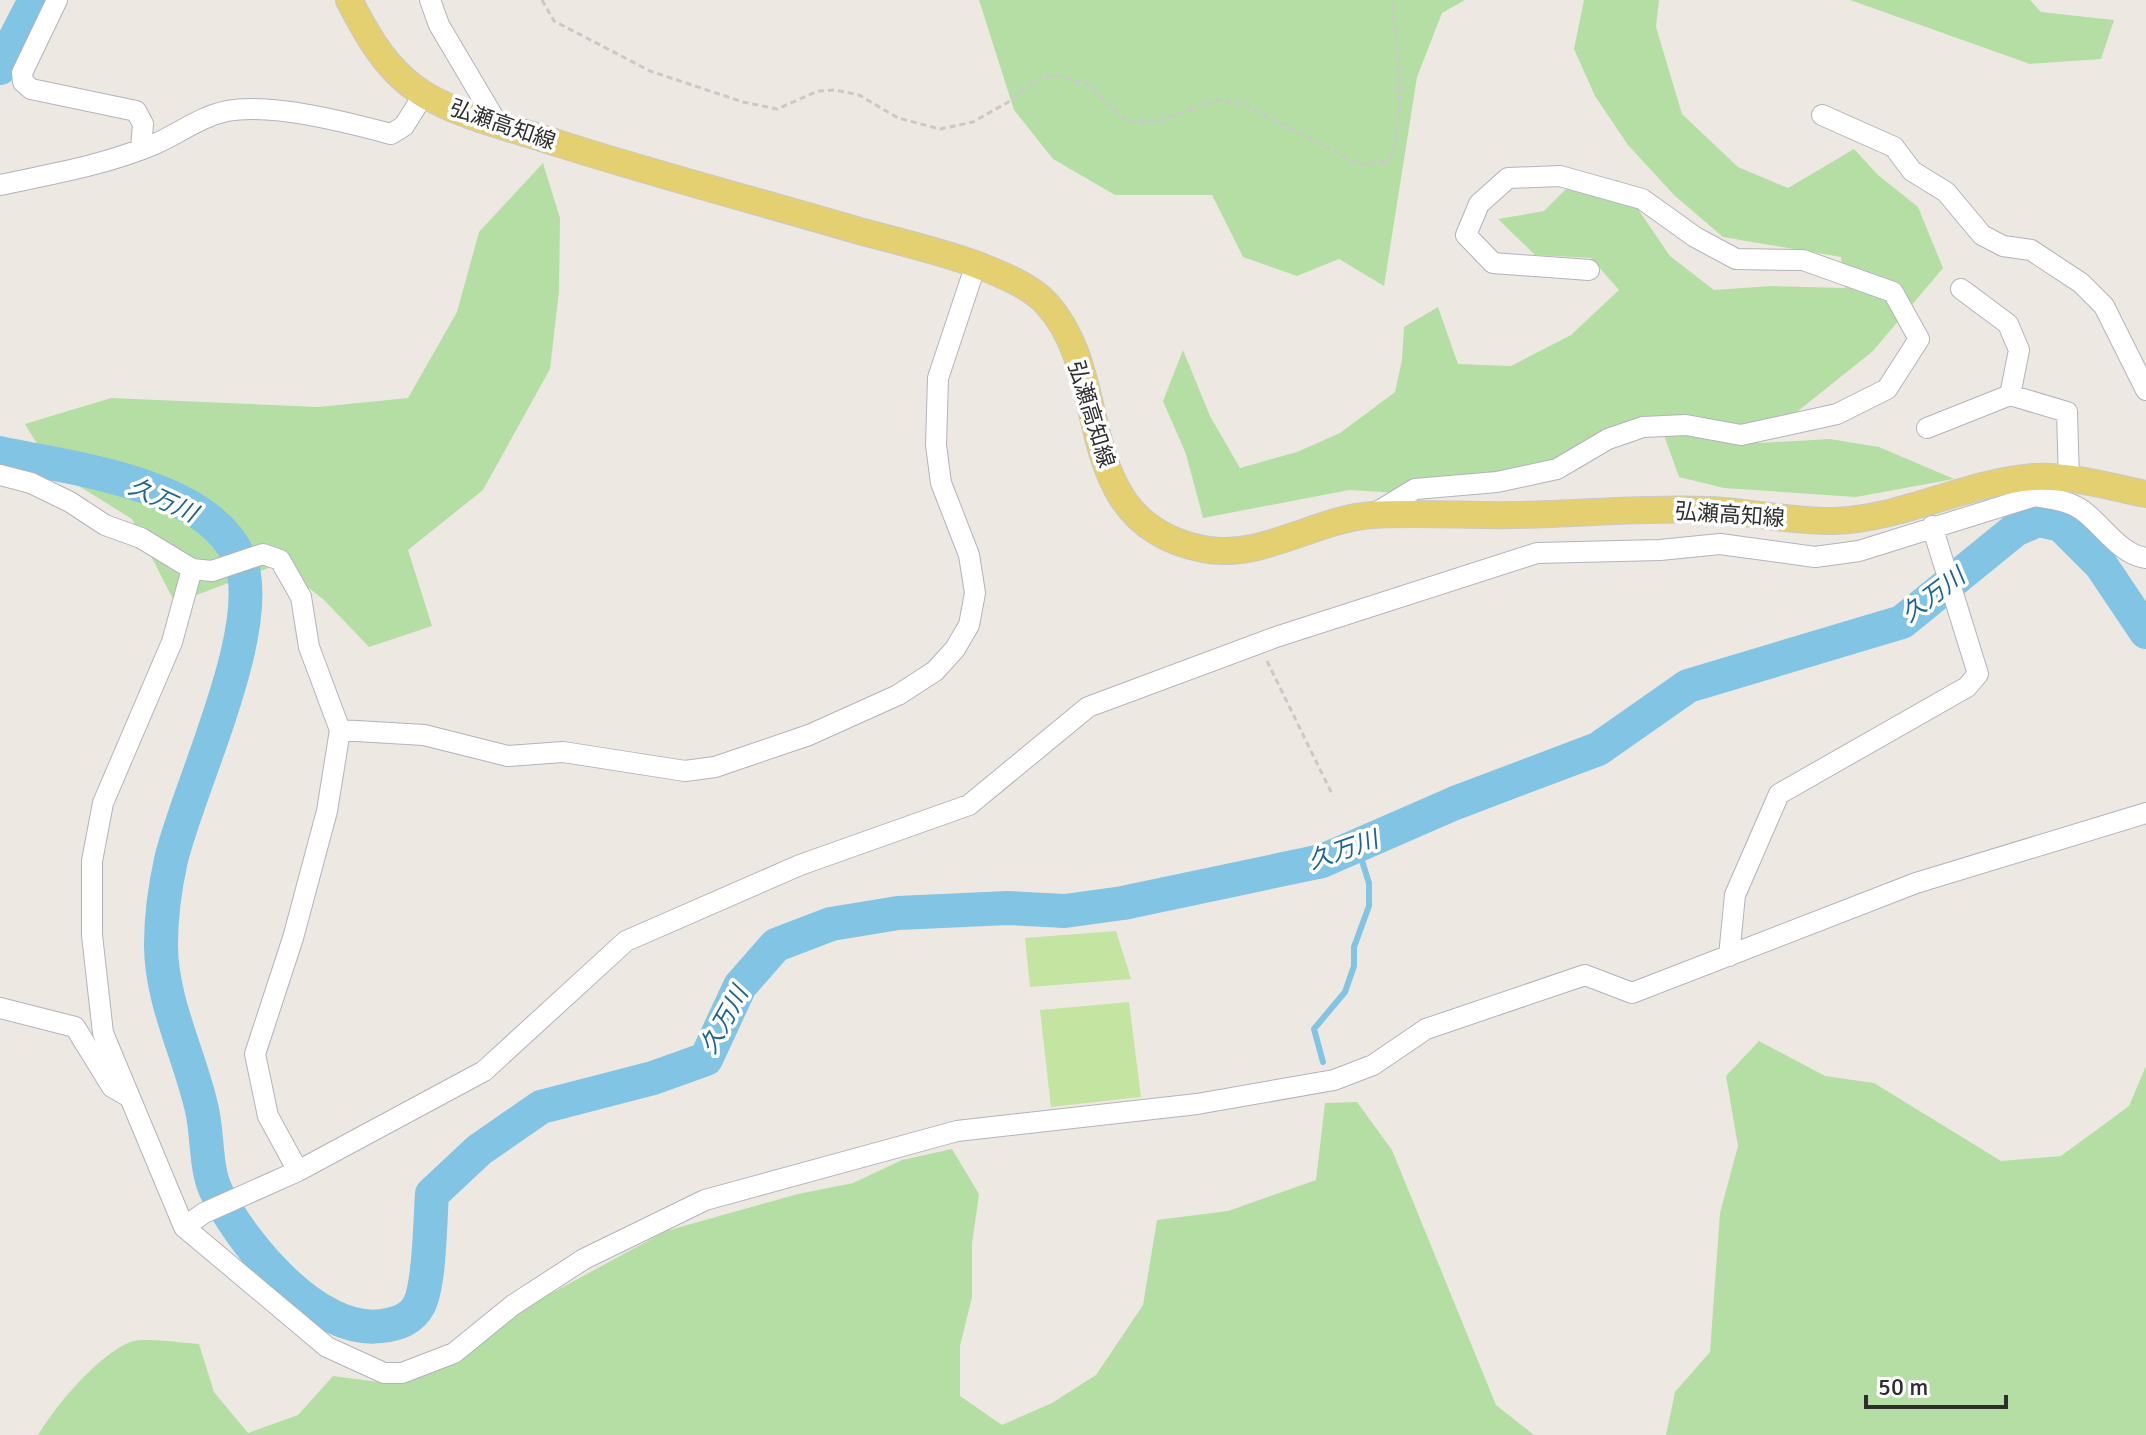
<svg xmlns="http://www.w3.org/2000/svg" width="2146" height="1435" viewBox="0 0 2146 1435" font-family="Signika,'Noto Sans JP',sans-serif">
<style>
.green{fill:#b5dea5}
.pitch{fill:#c4e4a2}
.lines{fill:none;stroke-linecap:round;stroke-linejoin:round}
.stream{stroke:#81c4e4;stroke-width:6}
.river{stroke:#81c4e4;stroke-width:34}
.minor-casing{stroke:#b2b3bc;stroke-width:22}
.major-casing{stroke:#c9c9c9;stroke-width:28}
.path{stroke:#c9c9c9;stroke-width:3;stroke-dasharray:6 4;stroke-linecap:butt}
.minor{stroke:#fff;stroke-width:20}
.major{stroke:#e4cf71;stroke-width:26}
.labels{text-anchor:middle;stroke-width:7;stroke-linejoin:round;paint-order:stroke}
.street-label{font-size:22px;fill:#2e2e2e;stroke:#fff}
.water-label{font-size:24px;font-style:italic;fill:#1c6493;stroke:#fff}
</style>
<rect width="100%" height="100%" fill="#ede9e2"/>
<path class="green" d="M979,0H1465L1442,13L1417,77L1384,286L1339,259L1297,276L1243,257L1212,195H1115L1053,159L1014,110Z
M1584,0H1659L1656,27L1682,114L1738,167L1788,188L1854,149L1878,175L1918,207L1943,268L1873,351L1758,443L1830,439L1879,447L1954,479L1856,497L1724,488L1679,477L1661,427L1550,464L1415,494L1349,490L1203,518L1186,454L1163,401L1183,350L1210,416L1240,468L1297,452L1340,433L1395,392L1402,360L1404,327L1438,307L1458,364L1511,366L1571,335L1619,290L1591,258L1535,255L1498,219L1544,211L1575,180H1618L1670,256L1714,290L1771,286L1845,288L1841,257L1723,237L1674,195L1628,145L1595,96L1574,49Z
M1850,0H2030L2041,12L2114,20L2101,59L2030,64Z
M543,163L560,218L559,291L550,369L483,490L408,550L432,626L369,647L324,600L279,564L175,603L132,519L53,470L25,424L111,398L318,407L408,398L457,312L479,232Z
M1759,1041L1825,1076L1874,1083L2001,1161L2061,1156L2129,1106L2146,1066V1435H1666L1675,1392L1710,1352L1720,1213L1738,1146L1726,1076Z
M1357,1102L1392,1150L1496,1405L1534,1435H38C56,1405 97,1356 130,1342C143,1337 183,1343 199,1344L214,1392L248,1433L298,1415L333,1376L386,1383L666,1231L798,1194L853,1183L902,1160L952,1149L979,1194L972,1244V1297L960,1346V1396L1002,1425L1052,1403L1096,1375L1143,1305L1157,1220L1228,1211L1316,1180L1325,1103Z"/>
<path class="pitch" d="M1116,931L1131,979L1030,987L1025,938Z
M1129,1002L1141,1097L1051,1107L1040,1010Z"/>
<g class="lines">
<path class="stream" d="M1323,1062L1314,1029L1345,992L1354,966V947L1369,906V883L1357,845"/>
<path class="river" d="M0,68L35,0
M0,453C71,469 205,482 239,557C269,624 188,787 171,860C165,887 161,917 161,945C161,1002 190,1055 202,1110C208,1135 205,1170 217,1193C243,1245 317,1335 382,1326C397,1324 411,1320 419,1305C430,1284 430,1219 432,1194L479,1150L541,1107L653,1078L706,1059L740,986L776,945L831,924L898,913L1008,908L1065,911L1123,903L1322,861L1455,803L1598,749L1688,686L1902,622L2015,530L2038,520L2061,525L2101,565L2146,632"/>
<g class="minor-casing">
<path id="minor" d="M57,0L22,73L23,82L31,89L136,111L143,124L141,149
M430,0L439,25L497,123
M1822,115L1894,147L1912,171L1946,192L1982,235L2003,246L2031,250L2081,283L2104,306L2146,390
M0,185C52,174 105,165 155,144C180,133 199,117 227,111C273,103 346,122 391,134L404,126L424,94
M1961,289L2008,324L2019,350L2010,395
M1927,428L2010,395L2067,412L2069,480
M0,475L31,483L70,502L105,525L141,538L192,569L212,571L263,554L280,560L301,597L309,647L340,730L327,811L293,938L255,1054L268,1116L298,1171
M1372,515L1415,489L1497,482L1557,469L1608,439L1643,427L1686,425L1741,435L1837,414L1887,389L1919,339L1893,292L1803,260L1736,259L1695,237L1642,199L1560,176L1508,178L1479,204L1466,235L1493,263L1589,270
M192,569L172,642L103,803L92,861V935L103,1033L184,1227L327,1347L384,1373H402L454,1353L513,1305L584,1259L705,1200L957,1131L1197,1104L1334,1080L1373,1065L1426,1029L1585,975L1632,993L1916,883L2146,813
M340,730L424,735L508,756L563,752L685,771L715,767L809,735L898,695L935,671L955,649L969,625L975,593L969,555L941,483L936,445L938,378L976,264
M1729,956L1735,895L1779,794L1967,687L1978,674L1932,526
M0,1008L75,1027L112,1087L126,1095
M184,1227L204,1213L298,1171L484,1071L626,941L800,865L969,805L1088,707L1276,637L1537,553L1660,550L1720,544L1815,557L1859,551L2035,496C2051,499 2068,500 2082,510C2104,526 2119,554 2146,558"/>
</g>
<g class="major-casing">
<path id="major" d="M349,0C368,37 388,73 425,95C466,119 516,129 560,144C658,175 757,201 856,230C896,241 936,250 975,264C998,273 1029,285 1046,303C1116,378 1067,522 1203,549C1259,561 1316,519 1372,515C1420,512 1468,516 1516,515C1581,514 1646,507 1711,510C1752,512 1794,522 1834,521C1903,519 1966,482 2034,477C2071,475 2111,487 2146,494"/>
</g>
<path class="path" d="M542,0L554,21L650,71L743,102L777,109L818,91L835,90L859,95L898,118L940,129L973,122L1010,101L1034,81L1054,75L1088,84L1128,122L1159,121L1217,100L1245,105L1361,165L1390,160C1406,108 1398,53 1392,0
M1267,661L1333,796"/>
<use href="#minor" class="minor"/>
<use href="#major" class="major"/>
</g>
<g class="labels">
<g class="street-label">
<text transform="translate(503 124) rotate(19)" y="8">弘瀬高知線</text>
<text transform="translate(1092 414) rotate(73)" y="8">弘瀬高知線</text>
<text transform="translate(1730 514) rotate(4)" y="8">弘瀬高知線</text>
</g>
<g class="water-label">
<text transform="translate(163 500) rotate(25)" y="8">久万川</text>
<text transform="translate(1933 595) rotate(-37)" y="8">久万川</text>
<text transform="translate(1343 850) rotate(-19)" y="8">久万川</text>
<text transform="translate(724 1020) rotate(-61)" y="8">久万川</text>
</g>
</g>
<path d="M1866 1395v12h140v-12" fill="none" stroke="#2e2e2e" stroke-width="4"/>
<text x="1878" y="1395" font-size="24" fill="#2e2e2e" stroke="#ffffff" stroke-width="6" paint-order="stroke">50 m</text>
</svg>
